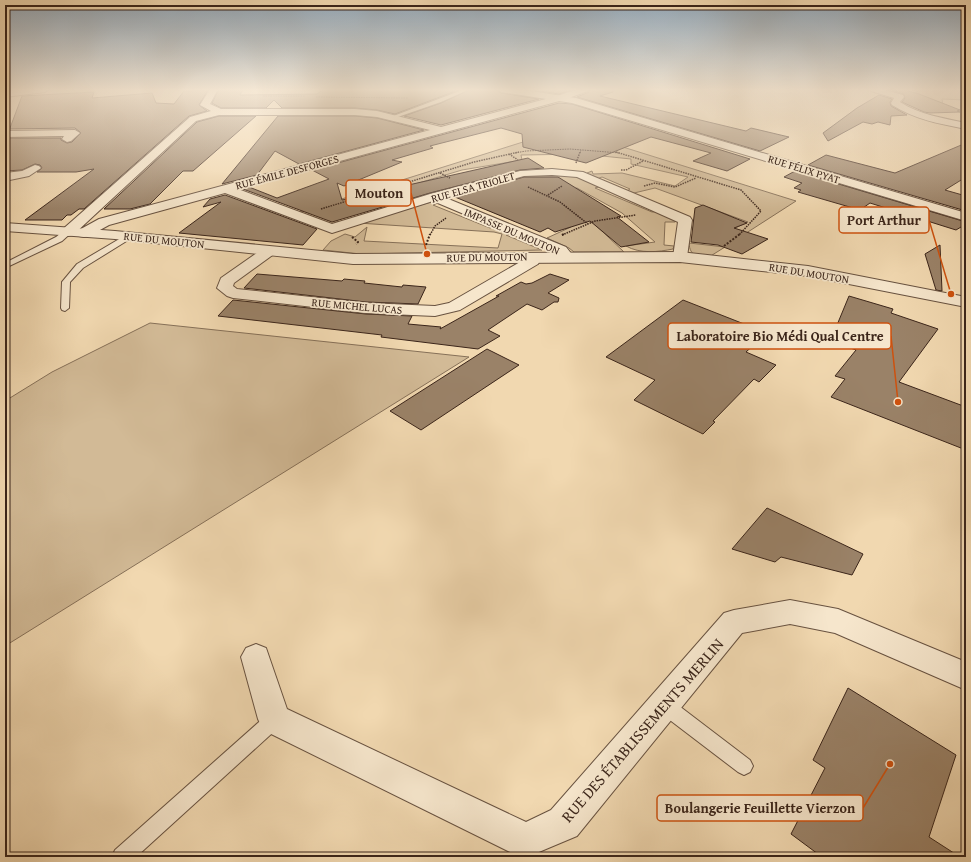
<svg xmlns="http://www.w3.org/2000/svg" width="971" height="862" viewBox="0 0 971 862" font-family="'Gentium Book Plus',serif">
<style>
.green{fill:#d2ba96;stroke:#867058}
.building{fill:#9a8268;stroke:#3b251a}
.lines{fill:none;stroke-linecap:round;stroke-linejoin:round}
.service-casing{stroke:#685240;stroke-width:2}
.minor-casing{stroke:#685240;stroke-width:2}
.tertiary-casing{stroke:#685240;stroke-width:2}
.path-far2{stroke:#3b251a;stroke-width:1;stroke-dasharray:1.5 1;stroke-linecap:butt}
.path-far1{stroke:#3b251a;stroke-width:1.5;stroke-dasharray:1.5 1;stroke-linecap:butt}
.path{stroke:#3b251a;stroke-width:2;stroke-dasharray:2 1.5;stroke-linecap:butt}
.service{fill:#f6e6cc;fill-rule:evenodd}
.minor{fill:#f6e6cc;fill-rule:evenodd}
.tertiary{fill:#f6e6cc;fill-rule:evenodd}
.labels{text-anchor:middle;stroke-width:3.5;stroke-linejoin:round;paint-order:stroke}
.far-street-label{font-size:11px;fill:#3b251a;stroke:#f6e6cc}
.near-street-label{font-size:16px;fill:#3b251a;stroke:#f6e6cc}
.leader{fill:none;stroke:#ce510e;stroke-width:1.5}
.callout-dot{fill:#ce510e;stroke:#f6e6cc;stroke-width:1.5}
.callout{fill:#f6e6cc;stroke:#ce510e;stroke-width:1.5}
.callout-label{font-size:14px;text-anchor:middle;font-weight:bold;fill:#3b251a}
</style>
<rect width="100%" height="100%" fill="#f1d8b0"/>
<filter id="stains"><feTurbulence type="fractalNoise" baseFrequency=".005" numOctaves="4"/><feColorMatrix values="0 0 0 0 .2 0 0 0 0 .09 0 0 0 0 .02 0 0 0 .5 -.17"/></filter>
<radialGradient id="worn" r=".72"><stop offset=".6" stop-color="#630" stop-opacity="0"/><stop offset="1" stop-color="#630" stop-opacity=".3"/></radialGradient>
<path class="green" d="M924,89H966V100L942,99L943,105L905,97Z
M558,131L610,143L796,201L737,239L729,231L748,222L655,188L634,193L627,191L630,189L602,177L597,179L587,175V173L592,171L593,174L622,173L675,186L688,177L631,164V159L583,154L521,155L522,160L462,170L322,212L340,223L328,225L297,213Z
M558,174L579,176L602,186L595,188L652,212L660,211L676,218L675,222H665L664,245L674,246L673,249C658,252 640,254 626,246L655,242L622,213L577,188L554,192L585,215L624,252H574L569,248L547,238L571,227L559,207L503,190L498,184L525,178L521,175Z
M431,202L438,203L433,205L490,228L497,225L515,232L506,235L542,250L361,254L323,250L331,241L345,234L355,237L367,227L364,241L498,248L502,234L494,232L358,223Z
M689,243L725,247L709,257C697,255 690,257 689,243Z
M150,323L469,357L5,646V401L52,372Z"/>
<path class="building" d="M219,89H243L240,95L317,94L324,89H461L395,114L377,110L355,108H282L274,100L266,108H221L212,103Z
M471,89H496L501,93L539,99L441,125L404,116L441,103Z
M526,89H574L559,94Z
M590,89H613V92L600,96L746,131L751,128L789,137L760,151L577,97L589,92Z
M889,89H901L919,94L960,110L957,111L960,112L930,113L924,112L902,102L905,98L903,94Z
M208,90L199,105L207,111L189,116L84,209H79L71,215H67L62,220H25L94,169L76,172H37L42,168L40,165L35,164L22,170L5,171V138H61V140L67,143L72,142L81,133L75,128L6,129L10,128L22,96L94,92L92,98L152,93L156,103L174,104L184,91Z
M879,95L892,99L890,102L891,106L907,115L891,116L890,125L878,122L872,124L863,122L828,141L823,133L857,108Z
M559,103L572,104L750,159L727,171L693,161L711,153L651,137L586,163L523,147L522,134L501,128L430,146L433,148L392,160L402,162L344,186L337,183L342,200L528,158L544,168L520,170L430,193L332,222L243,189L249,187L277,198L329,179L312,170Z
M219,116H256L193,171H183L150,204L130,209H104L197,122Z
M278,116H355L377,118L424,130L299,164L275,151L257,175L222,184Z
M966,143V177L945,190L966,196V211L808,165L826,155L895,173Z
M795,171L966,222V224L956,230L870,203L860,210L798,192L801,190L794,188L802,183L784,177Z
M524,177H558L621,216L617,217L649,242L621,247L590,221L555,232L548,228L540,232L455,197Z
M225,195L317,229L303,245L179,233L221,202L203,207L210,199Z
M703,205L747,223L734,228L768,239L742,254L718,245L691,242L695,208Z
M940,245L942,291L936,290L925,254Z
M257,274L342,281L344,279L365,281L364,283L402,287L403,285L426,287L418,304L366,302L244,288Z
M550,274L569,280L548,293L559,298L558,302H554L542,310L527,304L488,330L500,336L478,349L381,337L382,335L218,316L233,300L366,314L412,316L408,324L441,327L440,329L499,296H496L521,282L526,284L532,283Z
M849,296L893,309L891,313L938,329L899,382L966,407V450L831,397L845,379L835,376L856,350L825,339L837,325Z
M683,300L767,333L746,352L776,365L759,382L754,379L713,421L715,422L703,434L634,400L655,380L606,357Z
M487,349L519,365L421,430L390,411Z
M767,508L863,554L852,575L781,557L775,562L732,549Z
M848,688L956,755L929,837L960,857H822L791,834L825,768L813,760Z"/>
<g class="lines">
<g class="service-casing">
<path id="service" d="M465,89H470L441,102L392,119L388,118Z
M65,230H68L72,232L62,241L5,268V263L56,237Z
M126,235H132L133,237L83,268L70,282L69,308L65,311L62,310L61,308L62,282L77,264Z
M664,697L670,699L750,760L753,766L750,772L744,775L738,772L658,711L656,705L658,699Z
M274,712L280,714L282,720L280,726L136,857H112L115,850L268,714Z"/>
</g>
<g class="minor-casing">
<path id="minor" d="M210,89H218L210,104L221,109H355L377,111L441,127L557,96L578,89H589L588,91L563,100L238,189L332,224L430,194L520,171L552,169L583,172L690,217L692,220L687,257L685,260L680,261L675,260L673,257L678,222L577,177L552,175L524,176L446,198L566,247L574,257L572,260C564,262 561,259 556,253L433,201L332,233L225,193L109,225L89,236L84,237L79,236L77,233L79,230L99,219L430,130L377,117L355,115H219L196,121L73,235L68,236L63,235L61,232L63,229L190,117L211,111L200,105Z
M870,89H882L903,95L904,97L900,102C920,115 943,118 966,123V129C940,124 914,119 892,105L891,103L894,98L871,91Z
M75,130L80,133L71,141L67,142L62,139L64,136L5,137V131Z
M35,165L39,166L41,168L29,176L5,181V173L22,171Z
M269,247L274,248L276,251L274,254L234,283L233,286L237,289L366,303L435,306L449,303L527,258L530,254L535,253L540,254L542,257L538,264L460,310L435,316L366,313L233,298L227,296L217,288L221,278L264,248Z
M790,600L838,609L966,662V690L835,633L790,624L742,633L577,836L527,857H523L512,853L263,730L258,719L241,657L246,648L256,644L266,648L287,709L526,822L551,810L724,613L734,610Z"/>
</g>
<g class="tertiary-casing">
<path id="tertiary" d="M25,89H49L45,92L5,97V91Z
M497,89H517L576,98L966,213V221L572,103L501,92Z
M5,223L115,231L353,254L680,252L808,266L966,297V307L808,276L680,262L353,264L115,239L5,231Z"/>
</g>
<path class="path-far2" d="M911,92L916,89
M263,96H305
M316,97L408,98
M515,153L526,151L570,149L620,153
M580,153L581,150"/>
<path class="path-far1" d="M616,152L741,190L761,211L739,235
M509,154L518,160
M576,163L580,152
M621,170H626L643,161
M440,173L450,178
M644,186L655,183L675,187L696,178
M391,187L400,192
M528,187L560,202L588,224
M548,195L562,186
M321,209L474,162L519,152
M430,235L435,226L446,218
M562,235L595,221L636,215"/>
<path class="path" d="M562,235L564,234
M352,237L358,242L356,244
M426,245L430,234
M724,246L740,234"/>
<use href="#service" class="service"/>
<use href="#minor" class="minor"/>
<use href="#tertiary" class="tertiary"/>
</g>
<linearGradient id="sky" x2="0" y2="1"><stop stop-color="#93aabd"/><stop offset="0.43" stop-color="#f9eddb"/><stop offset="1" stop-color="#f9eddb" stop-opacity="0"/></linearGradient>
<rect width="971" height="209" fill="url(#sky)"/>
<g class="labels">
<g class="far-street-label">
<text transform="translate(804 169) rotate(17)" y="4">RUE FÉLIX PYAT</text>
<text transform="translate(287 172) rotate(-15)" y="4">RUE ÉMILE DESFORGES</text>
<text transform="translate(473 187) rotate(-16)" y="4">RUE ELSA TRIOLET</text>
<text transform="translate(512 231) rotate(23)" y="4">IMPASSE DU MOUTON</text>
<text transform="translate(164 240) rotate(6)" y="4">RUE DU MOUTON</text>
<text transform="translate(487 257) rotate(-1)" y="4">RUE DU MOUTON</text>
<text transform="translate(809 273) rotate(9)" y="4">RUE DU MOUTON</text>
<text transform="translate(357 306) rotate(5)" y="4">RUE MICHEL LUCAS</text>
</g>
<g class="near-street-label">
<text transform="translate(642 730) rotate(-49)" y="6">RUE DES ÉTABLISSEMENTS MERLIN</text>
</g>
</g>
<path class="leader" d="M427 254L411 193M951 294L929 220M898 402L891 336M890 764L863 808"/>
<g class="callout-dot">
<circle cx="427" cy="254" r="4"/>
<circle cx="951" cy="294" r="4"/>
<circle cx="898" cy="402" r="4"/>
<circle cx="890" cy="764" r="4"/>
</g>
<g class="callout">
<rect x="346" y="180" width="65" height="26" rx="4"/>
<rect x="839" y="207" width="90" height="26" rx="4"/>
<rect x="668" y="323" width="223" height="26" rx="4"/>
<rect x="657" y="795" width="206" height="26" rx="4"/>
</g>
<g class="callout-label">
<text x="379" y="198">Mouton</text>
<text x="884" y="225">Port Arthur</text>
<text x="780" y="341">Laboratoire Bio Médi Qual Centre</text>
<text x="760" y="813">Boulangerie Feuillette Vierzon</text>
</g>
<rect width="971" height="862" fill="none" stroke="#f1d8b0" stroke-width="20"/>
<rect x="6" y="6" width="959" height="850" fill="none" stroke="#3b251a" stroke-width="2"/>
<rect x="10" y="10" width="951" height="842" fill="none" stroke="#3b251a"/>
<rect width="100%" height="100%" filter="url(#stains)"/>
<rect width="100%" height="100%" fill="url(#worn)"/>
</svg>
